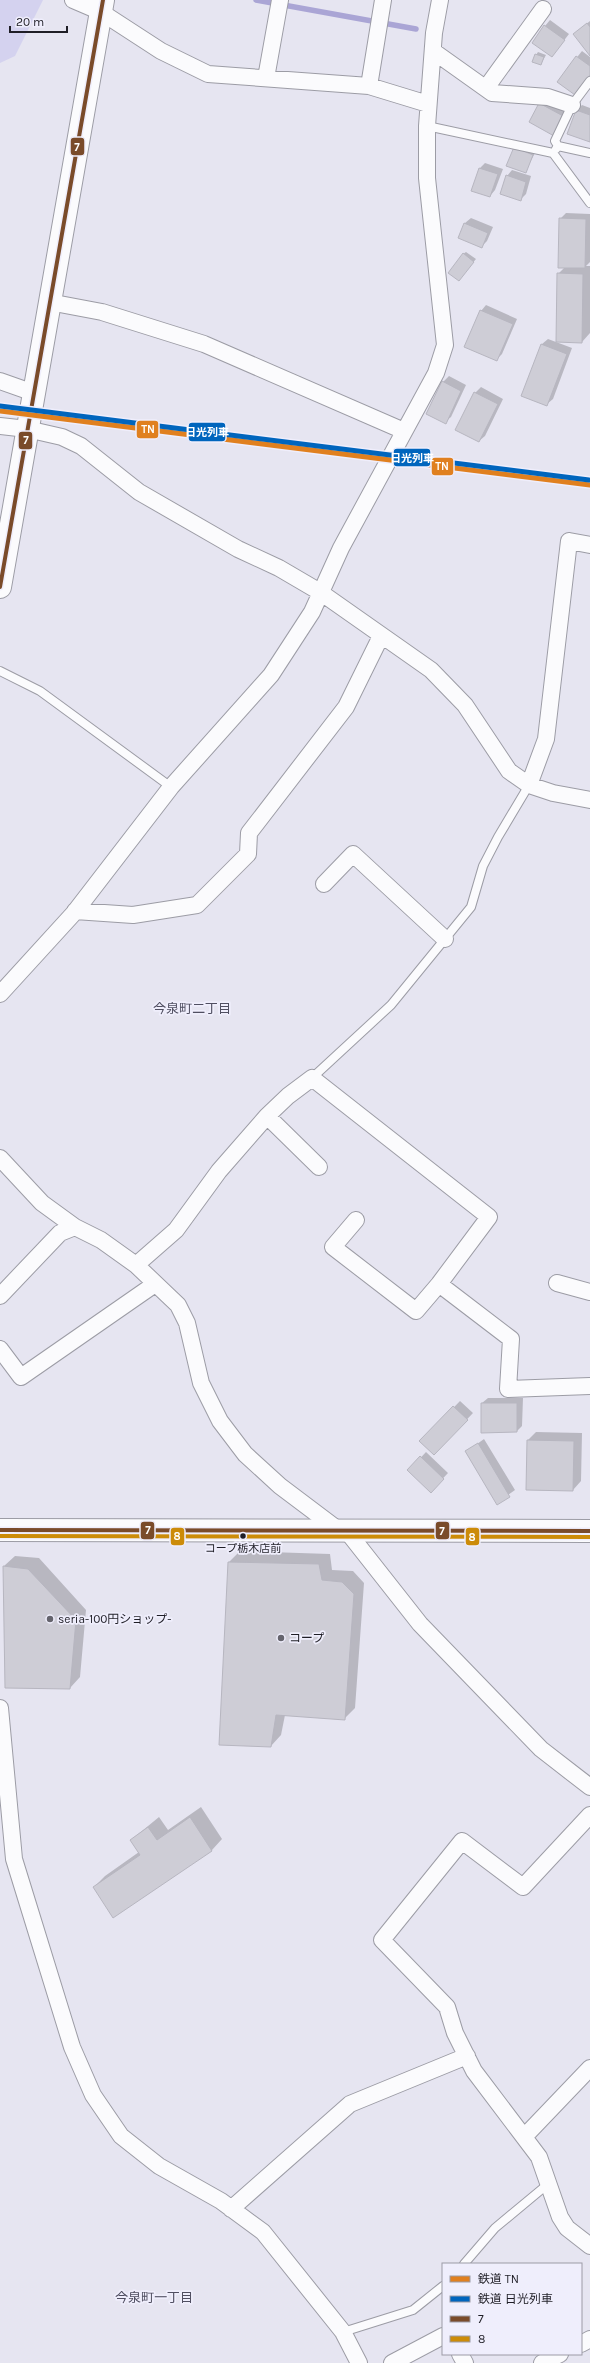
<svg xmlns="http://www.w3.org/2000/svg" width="590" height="2363" viewBox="0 0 590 2363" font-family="Karla,'Noto Sans JP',sans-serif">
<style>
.green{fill:#d4d2ef}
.shadow{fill:#0003}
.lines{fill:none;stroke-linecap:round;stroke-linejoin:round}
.stream{stroke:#aaa5d5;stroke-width:5.5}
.building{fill:#cecdd6;stroke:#b7b6c0}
.lane-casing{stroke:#9c9ca5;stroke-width:10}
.street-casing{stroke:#9c9ca5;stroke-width:18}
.secondary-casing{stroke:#9c9ca5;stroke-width:24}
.primary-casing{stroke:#9c9ca5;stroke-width:24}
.lane{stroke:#fbfbfd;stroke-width:8}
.street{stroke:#fbfbfd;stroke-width:16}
.secondary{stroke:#fbfbfd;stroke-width:22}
.primary{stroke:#fbfbfd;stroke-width:22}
.bus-1-casing{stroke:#efeefc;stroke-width:7}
.bus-2-casing{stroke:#efeefc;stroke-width:7}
.bus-1{stroke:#7a4b2a;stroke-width:4}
.bus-2{stroke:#cc8b08;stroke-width:4}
.rail-1-casing{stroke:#efeefc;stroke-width:8}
.rail-2-casing{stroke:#efeefc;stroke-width:8}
.rail-1{stroke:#e0801f;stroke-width:5}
.rail-2{stroke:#0065bd;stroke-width:5}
.bus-dot{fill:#1f1e26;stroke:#efeefc;stroke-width:1.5}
.poi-dot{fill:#65646d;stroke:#efeefc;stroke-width:1.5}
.labels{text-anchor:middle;stroke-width:3.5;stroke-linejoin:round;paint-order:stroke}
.bus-label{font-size:11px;fill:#1f1e26;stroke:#efeefc}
.poi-label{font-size:12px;fill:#1f1e26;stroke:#efeefc;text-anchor:start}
.neighbourhood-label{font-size:13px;fill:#504f61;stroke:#efeefc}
.line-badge{stroke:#efeefc;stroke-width:1.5}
.badge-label{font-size:11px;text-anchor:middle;font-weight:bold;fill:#fff}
</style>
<rect width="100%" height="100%" fill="#e6e5f1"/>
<path class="green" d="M0,0H43L15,56L0,63Z"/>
<path class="shadow" d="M550,20L569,34L552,56L545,26Z
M590,21V55L580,29Z
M582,51L590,57V76L581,89L558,81Z
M538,52L546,55L541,64L536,55Z
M546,98L570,111L560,129L530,121Z
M582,105L590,108V141L577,110Z
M515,148L535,153L525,172Z
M485,163L503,169L495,190L490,196L480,168Z
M512,170L531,176L526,194L520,200L507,176Z
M566,213L590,214V262L586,266H590V333L582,342L558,274L565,267L560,219Z
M471,218L493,227L487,241L482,246L460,237L465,223Z
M466,252L476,259L461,277L463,254Z
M486,305L517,319L502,354L496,360L481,311Z
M548,339L572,348L553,399L547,404L523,395L542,344Z
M449,376L466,385L451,417L445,422L443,382Z
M481,387L503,399L485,436L479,441L475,393Z
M488,1398H523L522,1426L517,1431L482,1403Z
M460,1401L473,1413L434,1454L421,1441Z
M536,1432L582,1433L581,1481L573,1490L528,1440Z
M484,1439L515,1490L497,1503L466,1452Z
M426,1452L448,1473L431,1491L409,1470Z
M240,1551L330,1554L332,1570L353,1571L364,1583L355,1708L344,1719L285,1715L281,1735L271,1746L229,1562Z
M15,1556L39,1558L86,1610L80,1677L70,1688L4,1566Z
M201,1807L222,1839L212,1850L114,1916L94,1887L105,1876L139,1852L131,1840L159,1817L168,1830Z"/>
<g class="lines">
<path class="stream" d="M256,0L416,29"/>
</g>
<path class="building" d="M587,23L590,27V56L573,34Z
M544,25L565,40L552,57L532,43Z
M535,54L544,57L541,65L532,62Z
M576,56L590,66V75L575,95L557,82Z
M539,103L565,117L554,136L529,122Z
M576,110L590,115V142L567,134Z
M514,147L533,155L526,173L506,166Z
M479,168L498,174L490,197L471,191Z
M506,175L526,182L521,201L500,194Z
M559,218L586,219L585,268H558Z
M464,223L488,233L482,248L458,238Z
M463,253L474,262L459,281L448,273Z
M557,273L583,274L582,343L556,342Z
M480,310L513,324L497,361L464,347Z
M541,344L567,354L547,406L521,396Z
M442,381L461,391L446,424L426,414Z
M474,392L498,404L479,442L455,430Z
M481,1403H517V1432L481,1433Z
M453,1406L468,1420L434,1455L419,1441Z
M527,1440L574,1441L573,1491L526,1490Z
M478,1443L510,1497L497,1505L465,1451Z
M420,1456L444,1479L431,1493L407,1470Z
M228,1562L319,1564L322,1580L342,1582L354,1594L345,1720L276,1715L271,1747L219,1745Z
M3,1566L28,1569L76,1620L70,1689L5,1688Z
M190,1817L212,1851L113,1918L93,1887L140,1855L130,1840L148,1827L157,1840Z"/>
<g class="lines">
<g class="lane-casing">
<path id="lane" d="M427,126L553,153L590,203
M558,146L555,141L572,105L590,81
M556,149L558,146L590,153
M0,671L40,691L171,787
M312,1078L391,1005L471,907L483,866L498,837L529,785
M464,2264L495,2228L548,2184
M343,2332L413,2310L443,2286"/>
</g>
<g class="street-casing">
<path id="street" d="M73,0L101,12L161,51L208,74L369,86L428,104
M433,51L492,93L548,97L572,105
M266,78L280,0
M369,86L383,0
M486,88L543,9
M49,302L102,312L204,344L404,431
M0,381L34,393
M0,426L27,429L62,437L81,446L139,492L238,549L279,568L320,592L431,670L465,705L509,771L529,785L553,793L590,800
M529,785L546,739L569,541L590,545
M324,884L353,854L445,939
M75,911L133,915L197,905L248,854L249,833L346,707L381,636
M0,994L74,913L171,787L271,675L312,612L341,548L436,373L445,345L427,178V126L434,33L440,0
M267,1116L319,1167
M0,1158L42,1203L75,1227L101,1240L136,1265L176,1230L219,1171L267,1116L288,1096L312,1078L489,1217L439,1284L416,1311L333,1247L356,1220
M136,1265L178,1305L187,1323L201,1383L220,1421L245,1454L280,1486L337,1529
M557,1283L590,1292
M439,1284L511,1339L508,1389L590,1386
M0,1296L60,1233L75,1227
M0,1349L21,1377L155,1284
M346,1530L420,1624L541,1749L590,1787
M0,1708L14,1859L72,2047L93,2095L121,2136L159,2166L221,2201L263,2232L343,2332L359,2363
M590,1815L523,1887L462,1841L382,1940L447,2007L455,2033L474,2071L539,2157L560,2217L567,2228L590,2246
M524,2137L590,2068
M231,2209L350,2104L467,2056
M581,2344L590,2339
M460,2354L465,2363
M392,2363L443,2336
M542,2363L560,2354"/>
</g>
<g class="secondary-casing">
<path id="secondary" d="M0,1530L590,1531"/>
</g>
<g class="primary-casing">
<path id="primary" d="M0,587L103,0"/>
</g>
<use href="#lane" class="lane"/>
<use href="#street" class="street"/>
<use href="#secondary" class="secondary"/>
<use href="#primary" class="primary"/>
<g class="bus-1-casing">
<path id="bus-1" d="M0,587L103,0
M0,1530L590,1531"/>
</g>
<g class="bus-2-casing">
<path id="bus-2" d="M0,1536L590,1537"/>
</g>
<use href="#bus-1" class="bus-1"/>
<use href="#bus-2" class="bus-2"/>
<g class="rail-1-casing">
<path id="rail-1" d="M0,411L590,485"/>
</g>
<g class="rail-2-casing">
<path id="rail-2" d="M0,406L589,480"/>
</g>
<use href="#rail-1" class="rail-1"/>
<use href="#rail-2" class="rail-2"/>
</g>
<circle class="bus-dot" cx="243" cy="1536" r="3.5"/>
<g class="poi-dot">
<circle cx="50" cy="1619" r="4"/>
<circle cx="281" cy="1638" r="4"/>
</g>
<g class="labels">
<g class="bus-label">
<text x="243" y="1552">コープ栃木店前</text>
</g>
<g class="poi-label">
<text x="58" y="1623">seria-100円ショップ-</text>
<text x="289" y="1642">コープ</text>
</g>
<g class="neighbourhood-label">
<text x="192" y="1013">今泉町二丁目</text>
<text x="154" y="2302">今泉町一丁目</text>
</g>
</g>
<g class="line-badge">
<rect x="70" y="137" width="15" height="19" rx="4" fill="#7a4b2a"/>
<rect x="136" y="420" width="23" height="19" rx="4" fill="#e0801f"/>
<rect x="188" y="422" width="38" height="20" rx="4" fill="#0065bd"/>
<rect x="18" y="431" width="15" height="19" rx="4" fill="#7a4b2a"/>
<rect x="393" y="448" width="38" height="19" rx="4" fill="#0065bd"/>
<rect x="431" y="457" width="23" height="19" rx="4" fill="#e0801f"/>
<rect x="140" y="1521" width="15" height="19" rx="4" fill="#7a4b2a"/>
<rect x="435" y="1521" width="15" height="19" rx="4" fill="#7a4b2a"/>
<rect x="170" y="1527" width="15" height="19" rx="4" fill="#cc8b08"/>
<rect x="465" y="1527" width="15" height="19" rx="4" fill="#cc8b08"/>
</g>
<g class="badge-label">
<text x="77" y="151">7</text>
<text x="148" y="433">TN</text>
<text x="207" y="436">日光列車</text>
<text x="26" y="444">7</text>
<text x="412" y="462">日光列車</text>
<text x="442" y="470">TN</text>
<text x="148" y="1534">7</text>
<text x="442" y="1535">7</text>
<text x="177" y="1540">8</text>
<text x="472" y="1541">8</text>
</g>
<rect x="442" y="2263" width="140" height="92" fill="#efeefc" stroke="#9c9ba6"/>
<rect x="450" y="2276" width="20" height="6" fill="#e0801f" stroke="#9c9ba6"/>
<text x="478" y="2283" font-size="12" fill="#1f1e26">鉄道 TN</text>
<rect x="450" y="2296" width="20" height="6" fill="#0065bd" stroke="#9c9ba6"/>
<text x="478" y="2303" font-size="12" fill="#1f1e26">鉄道 日光列車</text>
<rect x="450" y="2316" width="20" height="6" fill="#7a4b2a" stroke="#9c9ba6"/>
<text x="478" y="2323" font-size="12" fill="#1f1e26">7</text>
<rect x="450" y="2336" width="20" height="6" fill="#cc8b08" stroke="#9c9ba6"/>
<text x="478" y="2343" font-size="12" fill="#1f1e26">8</text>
<path d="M10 26v6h57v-6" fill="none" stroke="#1f1e26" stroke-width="2"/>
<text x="16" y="26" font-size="12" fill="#1f1e26" stroke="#efeefc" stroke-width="3" paint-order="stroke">20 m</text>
</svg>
